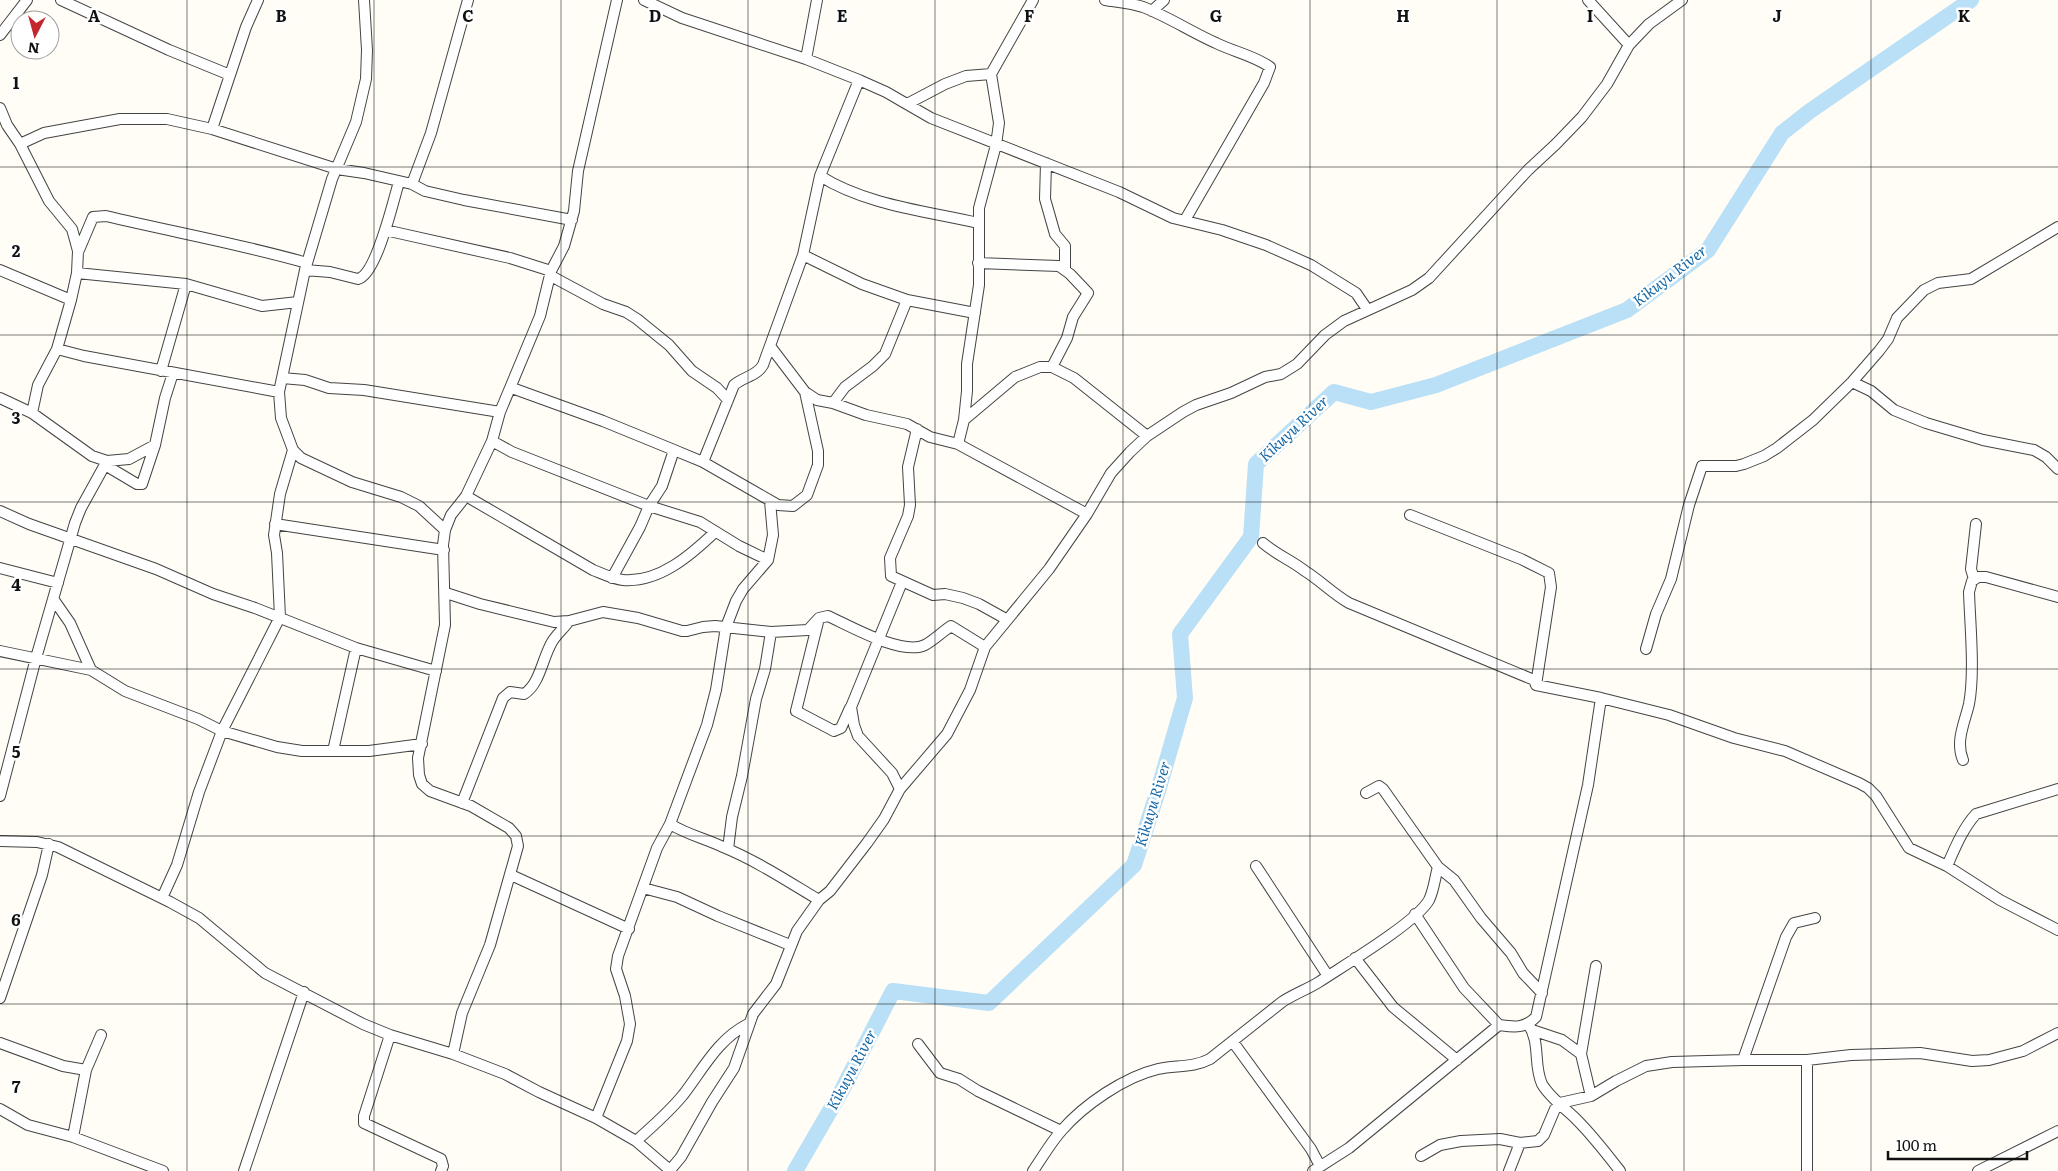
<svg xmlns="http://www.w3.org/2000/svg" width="2058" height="1171" viewBox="0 0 2058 1171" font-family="Literata,serif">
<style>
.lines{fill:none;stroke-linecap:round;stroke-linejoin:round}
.river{stroke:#b9e0f7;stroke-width:16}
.street-casing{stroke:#444;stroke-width:12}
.street{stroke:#fff;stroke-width:10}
.grid{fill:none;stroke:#111;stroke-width:1;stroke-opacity:0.55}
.labels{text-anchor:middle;stroke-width:5;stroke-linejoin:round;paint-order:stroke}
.water-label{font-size:15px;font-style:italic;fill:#1768a6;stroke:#fff}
.grid-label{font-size:16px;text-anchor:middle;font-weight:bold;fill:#111;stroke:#fff;stroke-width:5;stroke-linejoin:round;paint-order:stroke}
</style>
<rect width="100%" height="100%" fill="#fffdf5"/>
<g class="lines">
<path class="river" d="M795,1171L842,1090L893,991L989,1003L1134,865L1158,791L1185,698L1180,634L1251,537L1256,464L1334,392L1371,402L1436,385L1627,310L1708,250L1782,133L1810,111L1971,0"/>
<g class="street-casing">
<path id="street" d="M61,0L169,50L230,75
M364,0L367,50L366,79L356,122L332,179L305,270L279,392L281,418L293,450L301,458L352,482L401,497L419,506L445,530
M644,0L682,18L806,59L859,80L886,92L931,118L1119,192L1173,218L1222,230L1266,245L1311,265L1356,293L1367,309
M1105,0C1117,2 1131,3 1143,7C1169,17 1191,32 1216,43C1234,52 1253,55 1270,67L1264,83L1185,220
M1588,0L1629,45
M1152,11L1164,0
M0,35L27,0
M806,59L817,0
M907,104L945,84L966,76L991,74
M0,108L7,125L20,144L49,201L72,229L78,251L77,273L71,300L57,349L38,385L32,413
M212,129L246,27L258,0
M20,144L44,133L120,119H167L212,129L337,169L364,173L412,184L425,191L464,200L572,220
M1046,163L1045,199L1055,234L1065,246V270
M820,176C866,205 926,211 978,223
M412,184L431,133L468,0
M385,230L510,258L551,271
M79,250L93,217L106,216C173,232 241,244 307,263
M803,255L862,284L907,300L975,313
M978,263L1059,266L1070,274L1088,293L1073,317L1067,338L1052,367
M0,270L71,300
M305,270L330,272L358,279C377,274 393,201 399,182
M77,273L186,284L262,306L298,302
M551,276L603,304L626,312L637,319L669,345L692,371L717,388L728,400
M770,346L805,392L817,400L833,403L866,415L907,424L930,437L958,444L1087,514
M57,349L84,356L279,392
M161,371L186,284
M282,378L305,380L329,388L364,390L500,412
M1852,382L1871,391L1894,410L1926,423L1983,440L2034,450L2046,457L2058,469
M512,388L603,421L674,450L703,462L778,505L793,506L807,495L818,465V451L805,392
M0,398L32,413L92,456L107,461L129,459L155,445
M833,403L845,387L873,366L885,354L907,300
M964,420L1015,377L1040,367H1052L1074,378L1147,436
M917,429L908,467L910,505L908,516L890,558L891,576L933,595L945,594L963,598L979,604L1006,619
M492,441L512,452L649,506L700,522L739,546L768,560
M958,444L964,420L967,391V364L979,285V208L996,145L999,123L991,74L1033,0
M703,462L734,385C743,377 757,376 763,365L803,255L820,176L859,80
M105,465L137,484H142L155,445L165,398L173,373
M466,496L593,570C603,574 613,579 623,580C659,583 691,555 715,532
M0,511L29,524L156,569L213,594L255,608L356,648L436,671
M1410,515L1521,559L1549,573L1551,587L1536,685
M275,524L444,550
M1263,543C1277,555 1291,560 1305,571C1321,581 1333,594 1349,603L1534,680L1536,685L1601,698L1669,715L1734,738L1785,751L1859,783L1868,788L1876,796L1909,848L1947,866L2000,900L2058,930
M0,568L58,583
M612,578L640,527L649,506L662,486L674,450
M1974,579L1971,569L1976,524
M446,593L480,604L554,622L569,621L603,612L638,618L682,631H687L703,627L715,626L771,632L808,630L819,618L828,616C850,626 902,656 925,645C934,640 942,632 951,626L985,647
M54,600L70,623L91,670L125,691L198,719L222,731L277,747L302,751H369L422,744
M818,622L796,711L834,731L841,728L850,708
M1646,649L1656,614L1671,579L1689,505L1702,466H1736L1744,464L1764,456L1777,448L1813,420L1852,382L1879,351L1888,339L1897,318L1924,290L1938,283L1971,279L2058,227
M0,651L91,670
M333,751L356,648
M1963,760C1955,741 1965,722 1969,704C1975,673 1970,624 1969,592L1972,581L1978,577H1986L2058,597
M900,789L892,773L858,736L854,725L851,707L902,582
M1366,793L1379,786L1383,789L1438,867L1454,880L1481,918L1511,953L1523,973L1542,993
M0,796L36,658L75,523L81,508L107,461
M462,803L503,698L510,692L524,694C540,684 542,659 552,642C556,635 564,628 569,621
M670,824C688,835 704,838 723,847C757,861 787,881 819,900
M0,841L37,842L58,847L170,902L199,918L265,973L363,1024L390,1035L453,1054L505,1074L539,1092L596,1118L636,1141L671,1171
M728,849L732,817L742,776L756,699L765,669L771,632
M1256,866L1328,976
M1947,866C1955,848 1963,828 1976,814L2058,789
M511,875L629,929
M643,888L677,897L718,916L790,945
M162,898L177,865L199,792L222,731L280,617L277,553L274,535L280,494L293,450
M1415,914L1464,988L1499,1025
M1355,958L1393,1007L1457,1060
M0,998L42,875L49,844
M1528,1024C1541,1042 1533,1065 1542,1084C1550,1098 1566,1109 1577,1120C1593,1136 1606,1153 1620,1171
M1532,1030L1562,1040L1581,1054
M390,1035L364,1116V1123L441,1159L443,1166L441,1171
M1233,1042L1311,1149L1320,1166
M0,1043L63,1066L86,1070
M918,1044L940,1073L959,1079L978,1091L1061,1131
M453,1054L462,1013L490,945L518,846L516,836L509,828L471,806L430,791L422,784L419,775L418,758L445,625L443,545L445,530L451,515L466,496L492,441L500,412L540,316L551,271L564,246L574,211L578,171L617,0
M1743,1060L1786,937L1794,923L1815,918
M1591,1096L1581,1054L1596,966
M0,1109L28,1125L73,1137L163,1171
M596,1118L627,1041L630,1024L625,996L616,969L618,956L657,848L670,824L707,725L716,690L726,627L736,601L743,589L768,560L773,535L770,501
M73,1137L86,1070L101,1035
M636,1141C652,1127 669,1112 683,1095C703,1069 718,1039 748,1024
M1421,1156L1440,1145L1461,1141L1500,1139L1520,1143L1538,1141L1544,1135L1555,1109L1560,1103L1591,1096L1616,1081L1646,1066L1672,1062L1743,1060H1807L1851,1055L1920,1053L1972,1061L1989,1060L2023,1051L2058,1033
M671,1169L681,1157L712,1102L734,1068L753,1014L776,984L797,931L819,900L830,891L867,843L884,819L900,789L947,734L970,690L985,647L1049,569L1087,514L1111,473L1130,452L1147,436L1183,412L1196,405L1231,393L1265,377L1281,374L1297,364L1325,335L1344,321L1412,290L1429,278L1528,170L1556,144L1582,117L1607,84L1629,45L1649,24L1682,0
M244,1171L304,992
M1033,1171C1042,1158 1051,1142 1062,1130C1084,1105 1124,1077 1158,1069C1175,1065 1193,1068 1210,1059L1282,1002C1294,994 1308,989 1319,982C1343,966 1417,922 1429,900C1434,890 1435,877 1438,867
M1313,1171L1349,1148L1499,1025C1514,1027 1524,1029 1536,1017L1588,785L1601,698
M1509,1171L1520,1143
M1807,1171V1060
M1978,1171L2058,1131"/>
</g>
<use href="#street" class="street"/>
</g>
<path class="grid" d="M187,0V1171M374,0V1171M561,0V1171M748,0V1171M935,0V1171M1123,0V1171M1310,0V1171M1497,0V1171M1684,0V1171M1871,0V1171M0,167H2058M0,335H2058M0,502H2058M0,669H2058M0,836H2058M0,1004H2058"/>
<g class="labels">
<g class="water-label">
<text transform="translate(1670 276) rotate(-38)" y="5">Kikuyu River</text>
<text transform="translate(1294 429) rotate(-43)" y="5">Kikuyu River</text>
<text transform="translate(1153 804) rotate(-73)" y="5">Kikuyu River</text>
<text transform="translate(852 1070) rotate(-62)" y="5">Kikuyu River</text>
</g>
</g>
<g class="grid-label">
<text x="94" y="22">A</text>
<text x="281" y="22">B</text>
<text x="468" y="22">C</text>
<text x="655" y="22">D</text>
<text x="842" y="22">E</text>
<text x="1029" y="22">F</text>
<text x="1216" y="22">G</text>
<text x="1403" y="22">H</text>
<text x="1590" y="22">I</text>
<text x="1777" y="22">J</text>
<text x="1964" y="22">K</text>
<text x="16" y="89">1</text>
<text x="16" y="257">2</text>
<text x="16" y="424">3</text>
<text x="16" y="591">4</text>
<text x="16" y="758">5</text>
<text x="16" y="926">6</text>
<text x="16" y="1093">7</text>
</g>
<g transform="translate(35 35) rotate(186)"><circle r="24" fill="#ffffff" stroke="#a0a0a0"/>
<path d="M0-4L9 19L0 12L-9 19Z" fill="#c4262e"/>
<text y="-8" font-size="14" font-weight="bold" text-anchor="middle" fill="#111111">N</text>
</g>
<path d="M1888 1151v8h139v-8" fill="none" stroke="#111111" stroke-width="2.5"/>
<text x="1896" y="1151" font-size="15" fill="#111111" stroke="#ffffff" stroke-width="4" paint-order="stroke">100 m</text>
</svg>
